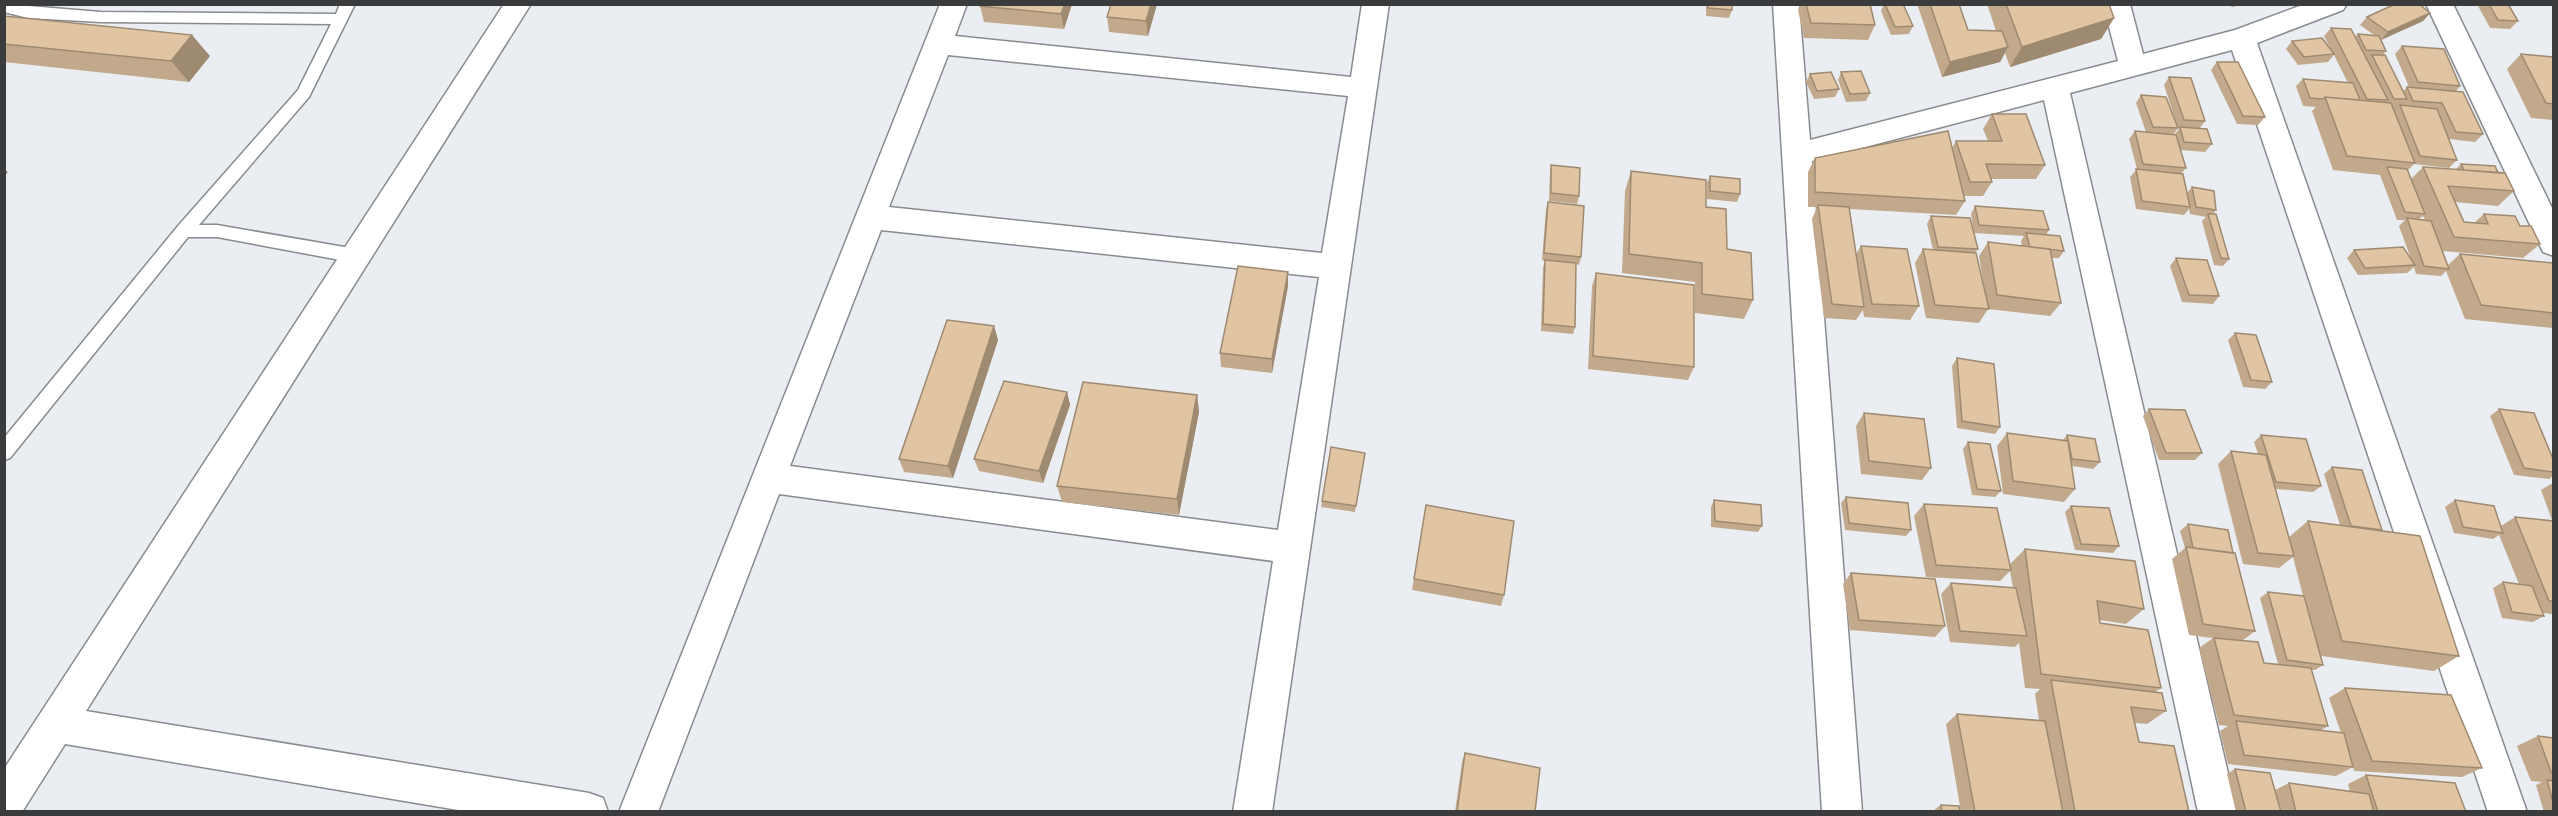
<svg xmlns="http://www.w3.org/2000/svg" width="2558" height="816" viewBox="0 0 2558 816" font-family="Ubuntu,sans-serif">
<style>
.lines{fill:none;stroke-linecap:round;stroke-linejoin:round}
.lane-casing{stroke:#888b8f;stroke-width:3}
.street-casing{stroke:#888b8f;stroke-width:3}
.lane{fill:#fff;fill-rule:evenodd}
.street{fill:#fff;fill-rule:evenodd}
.wall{fill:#c2a98b;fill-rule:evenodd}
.shaded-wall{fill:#9e8a71}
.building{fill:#e1c5a2;stroke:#9e8a71;stroke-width:1.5}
</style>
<rect width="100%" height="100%" fill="#eaeef3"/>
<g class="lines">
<g class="lane-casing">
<path id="lane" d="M4,4L101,12L336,14L340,4H355L309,97L199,225H217L356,249L362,251L364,256L362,261L356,263L217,237H188L10,458L4,460V438L178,226L298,90L331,24L101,22L28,18L4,12Z"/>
</g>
<g class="street-casing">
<path id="street" d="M504,4H531L86,711L589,793L603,798L608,812H470L65,744L22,812H4V769Z
M940,4H967L955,36L1351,77L1362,4H1389L1272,812H1233L1273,561L779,494L658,812H619ZM948,55L1348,96L1322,253L889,207ZM881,230L1319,277L1278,530L790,466Z
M1773,4H1799L1810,140L2118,61L2103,4H2130L2143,54L2235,30L2305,4H2347L2343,10L2257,43L2527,812H2488L2232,50L2070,93L2237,812H2198L2044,100L1812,161L1862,812H1822Z
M2426,4H2453L2554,212V256L2543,252L2539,244Z"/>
</g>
<use href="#lane" class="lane"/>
<use href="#street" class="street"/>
</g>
<path class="wall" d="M1072,4L1064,29L984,22L980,6Z
M1111,4H1157L1148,36L1109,32L1107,17Z
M1706,4H1732V10L1729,18L1706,16Z
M1800,4H1870L1875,25L1868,40L1804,38L1798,10Z
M1884,4H1903L1913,26L1909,34L1891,35L1881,11Z
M1917,4H1959L1968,30L1996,31L1987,4H2109L2114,18L2101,39L2010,67L2005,53L2000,62L1942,77Z
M2477,4H2508L2518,21L2510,29L2490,28Z
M2430,13L2423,21L2381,40L2386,51L2383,55L2403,91L2407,87H2409L2395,54L2402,46L2460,86L2456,91L2483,134L2475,142L2449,139L2457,160L2449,168L2414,164L2408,170L2411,179L2423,167L2455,170L2461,164L2498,173L2514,191L2498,206L2455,202L2464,222L2474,223L2484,214L2520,226L2540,244L2523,258L2443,251L2448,265L2460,254L2553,265V328L2465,319L2446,271L2441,276L2416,274L2414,267L2407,273L2358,275L2347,258L2354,250L2411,259L2399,226L2405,220H2397L2380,175L2333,170L2312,111L2316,107L2303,106L2296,86L2303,79L2348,83L2334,55L2328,62L2298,65L2286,49L2292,41L2331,50L2324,36L2331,28L2355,37L2358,34L2374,35L2360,25L2367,17ZM2423,216L2425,220L2419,219Z
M4,16L210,56L189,82L4,62Z
M2521,54L2553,57V120L2531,118L2507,69Z
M2217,62L2265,117L2258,125L2237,124L2211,70Z
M1841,72L1870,93L1866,101L1846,102L1838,80Z
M1810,74L1839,89L1835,97L1814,99L1806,82Z
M2169,77L2205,121L2199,129L2212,144L2205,152L2181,150L2186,168L2181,174L2187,193L2192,187L2216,210L2213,214L2229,259L2223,266L2214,265L2202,221L2206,217L2190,214L2189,209L2184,215L2136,209L2130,177L2137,169L2129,139L2135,131L2146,132L2136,103L2141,95L2178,128L2173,135H2174L2180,128H2178L2164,85Z
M1992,114L2045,165L2036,179H1991L1992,182L1983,196H1964L1965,201L1956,215L1850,209L1856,254L1861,246L1919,306L1910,320L1864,317L1863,310L1856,320L1824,318L1812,219L1817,207H1808V172L1815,158L1952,148L1956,141H1988L1983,129Z
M1551,165L1579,196L1577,204L1549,201L1550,173Z
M1631,171L1706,207L1753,300L1744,319L1695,313V282L1622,273L1625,191Z
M1710,176L1740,194L1737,202L1707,199V183Z
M1548,202L1581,257L1579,265L1576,264L1575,327L1573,334L1541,331L1543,267L1545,261L1542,260L1546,209Z
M1975,206L2049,230L2046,235L2064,251L2059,258H2052L2061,303L2050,316L1988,309L1979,323L1926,318L1915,263L1923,249L1933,250L1927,224L1931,216L1978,249L1975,253L1984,287L1979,256L1988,242L2022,246L2021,241L2024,236L1974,233L1971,214Z
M2176,258L2219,296L2213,304L2182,302L2170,266Z
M1596,273L1694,367L1688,380L1588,369L1592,286Z
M1288,286L1272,373L1221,367L1220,353Z
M994,326L998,340L953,478L904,472L899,459Z
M2235,333L2272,382L2265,389L2243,387L2228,340Z
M1957,358L2000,427L1995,434L1957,428L1952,366Z
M1067,392L1070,405L1043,483L979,471L974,459Z
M1197,395L1199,412L1179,515L1062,502L1057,486Z
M2149,409L2202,453L2195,460H2159L2143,416Z
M2499,409L2553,459V476L2549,479L2514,475L2490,416Z
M1864,413L1931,468L1922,480L1861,474L1856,426Z
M2007,433L2063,440L2067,435L2100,462L2093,469L2072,466L2075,489L2064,502L2003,494L1997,446Z
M2261,435L2321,486L2313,492L2275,489L2289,537L2308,521L2340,525L2324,474L2332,467L2382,530L2381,531L2459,656L2434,671L2321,656L2323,665L2315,670H2311L2328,726L2320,731L2341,733L2329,698L2345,688L2482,768L2462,777L2354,771L2353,767L2336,776L2228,764L2220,731L2228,726L2219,725L2199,648L2213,638L2189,635L2172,559L2185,548L2180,531L2188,524L2233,553L2255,631L2242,641L2264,663L2278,664L2260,598L2268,592L2303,596L2293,557L2279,568L2243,564L2218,464L2231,451L2258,454L2254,442Z
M1968,442L2001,491L1995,497L1972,495L1963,449Z
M1364,459L1355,512L1321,507L1322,501Z
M2551,484H2553V614L2542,613L2544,616L2533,622L2502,618L2493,588L2503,582L2519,584L2499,535L2493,539L2454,533L2445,507L2455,500L2501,526L2515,517L2552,520L2541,490Z
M1846,497L1911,530L1906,536L1845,530L1841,503Z
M1714,500L1762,526L1758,532L1711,527V507Z
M1924,504L2010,564L2025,549L2144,609L2126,624L2100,620V623L2161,688L2155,692L2166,711L2147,724L2135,723L2139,742L2189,812H1961L1946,724L1957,714L2039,720L2035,694L2040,689L2025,688L2019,643L2015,647L1950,642L1941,594L1951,583L2013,588L2010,571L2000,581L1926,577L1914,516Z
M1426,505L1504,595L1501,606L1412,590Z
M2071,506L2119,546L2113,553L2075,550L2065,512Z
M1851,573L1945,626L1935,637L1850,630L1843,584Z
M2538,736L2553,738V812H2544L2536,785L2542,782L2531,781L2517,746Z
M1465,753L1535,812H1455L1462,762Z
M2235,769L2275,790L2289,783L2350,792L2348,784L2366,775L2466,812H2236L2227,774Z
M1941,805L1960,812H1936L1935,809Z"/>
<path class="shaded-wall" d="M1065,4H1072L1064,29L1061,14Z
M1151,4H1157L1148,36L1146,21Z
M2233,4H2247L2231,7Z
M2430,13L2423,21L2381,40L2388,32Z
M2114,18L2101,39L2010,67L2022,47Z
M192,35L210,56L189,82L171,61Z
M2008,47L2000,62L1942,77L1950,62Z
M4,169L8,172L4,177Z
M1288,272V286L1272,373V359Z
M994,326L998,340L953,478L948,466Z
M1067,392L1070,405L1043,483L1039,471Z
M1197,395L1199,412L1179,515L1177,499Z"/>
<path class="building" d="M981,4H1065L1061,14L980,6Z
M1111,4H1151L1146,21L1107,17Z
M1708,4H1732V10L1708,8Z
M1806,4H1870L1875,25L1811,23Z
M1885,4H1903L1913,26L1895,27Z
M1930,4H1959L1968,30L2002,31L2008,47L1950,62Z
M2006,4H2109L2114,18L2022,47Z
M2395,4H2419L2430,13L2388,32L2367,17Z
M2489,4H2508L2518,21L2498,20Z
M4,16L192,35L171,61L4,44Z
M2331,28L2351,29L2388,100L2367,99Z
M2358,34L2379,36L2386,51L2366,50Z
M2322,38L2334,54L2304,57L2292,41Z
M2402,46L2444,49L2460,86L2418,82Z
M2521,54L2553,57V104L2546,103Z
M2372,55H2385L2407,99H2394Z
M2217,62H2238L2265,117L2243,116Z
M1861,71L1870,93L1850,94L1841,72Z
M1831,72L1839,89L1817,91L1810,74Z
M2169,77L2191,78L2205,121L2184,120Z
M2303,79L2353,83L2360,100L2325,97L2323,99L2310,98Z
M2407,87L2463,92L2483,134L2456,132L2442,103L2413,101Z
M2141,95L2166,97L2178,128L2153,127Z
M2325,97L2391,103L2415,163L2347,156Z
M2400,105L2437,109L2457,160L2420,156Z
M1992,114H2026L2045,165L1986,164L1992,182H1970L1956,141H2002Z
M2180,127L2207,129L2212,144L2184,142Z
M1948,131L1965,201L1815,192V158Z
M2135,131L2176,135L2186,168L2143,164Z
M2461,164L2495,166L2498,173L2464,170Z
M1551,165L1580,168L1579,196L1551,193Z
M2387,167L2407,169L2425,214L2405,212Z
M2423,167L2505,173L2514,191L2448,186L2464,222L2488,224L2484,214L2515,216L2520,226H2531L2540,244L2454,237Z
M2136,169L2183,174L2190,207L2142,201Z
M1631,171L1706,180V207L1726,209L1727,249L1751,253L1753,300L1702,294V263L1629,254Z
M1710,176L1740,179V194L1710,191Z
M2192,187L2214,191L2216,210L2196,207Z
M1548,202L1584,206L1581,257L1544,253Z
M1818,205L1849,207L1864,307L1832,304Z
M1975,206L2043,211L2049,230L1979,225Z
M2208,214H2216L2229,259L2221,258Z
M1931,216L1970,218L1978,249L1938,247Z
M2407,218L2431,221L2449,269L2424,266Z
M2026,233L2060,236L2064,251L2030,247Z
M1988,242L2050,249L2061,303L1997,295Z
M1861,246L1907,249L1919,306L1872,304Z
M2403,247L2415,265L2365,268L2354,250Z
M1923,249L1976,253L1989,309L1935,305Z
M2460,254L2553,263V313L2481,305Z
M2176,258L2207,260L2219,296L2189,295Z
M1545,260L1576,263L1575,327L1543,324Z
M1238,266L1288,272L1272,359L1220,353Z
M1596,273L1694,285V367L1593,356Z
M947,320L994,326L948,466L899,459Z
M2235,333L2256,335L2272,382L2251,380Z
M1957,358L1994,364L2000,427L1962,421Z
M1004,381L1067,392L1039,471L974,459Z
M1083,382L1197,395L1177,499L1057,486Z
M2149,409L2185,410L2202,453H2166Z
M2499,409L2534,413L2553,459V472L2524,468Z
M1864,413L1924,419L1931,468L1869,461Z
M2007,433L2068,441L2075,489L2013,481Z
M2067,435L2095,439L2100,462L2072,459Z
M2261,435L2306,439L2321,486L2276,482Z
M1968,442L1990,444L2001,491L1977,489Z
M1331,447L1365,453L1356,506L1322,501Z
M2231,451L2266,455L2294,556L2258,553Z
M2332,467L2362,470L2382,530L2351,526Z
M1846,497L1908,503L1911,530L1849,523Z
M1714,500L1761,505L1762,526L1715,521Z
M2455,500L2494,506L2503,533L2463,527Z
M1924,504L1997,508L2011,570L1936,565Z
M1426,505L1514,521L1504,595L1414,579Z
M2071,506L2109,508L2119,546L2081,544Z
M2515,517L2553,521V601H2549Z
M2308,521L2420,536L2459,656L2342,641Z
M2188,524L2228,530L2233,553L2193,548Z
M2186,547L2235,553L2255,631L2203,624Z
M2025,549L2135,561L2144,609L2097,601L2100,623L2148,630L2161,688L2041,674Z
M1851,573L1935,579L1945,626L1859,620Z
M2503,582L2532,586L2544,616L2512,612Z
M1951,583L2016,588L2027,636L1960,631Z
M2268,592L2304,596L2323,665L2287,660Z
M2214,638L2258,642L2264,663L2311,668L2328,726L2234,715Z
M2051,680L2162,693L2166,711L2131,707L2139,742L2174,746L2189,812H2075Z
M2345,688L2451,695L2482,768L2372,761Z
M1957,714L2045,721L2063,812H1975Z
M2236,721L2344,733L2353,767L2244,755Z
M2538,736L2553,738V772H2551Z
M1465,753L1540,768L1535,812H1457Z
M2235,769L2270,773L2281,812H2246Z
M2366,775L2455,783L2466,812H2378Z
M2547,780L2553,781V802Z
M2289,783L2369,794L2374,812H2296Z
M1941,805L1959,806L1960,812H1942Z"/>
<rect width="2558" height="816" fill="none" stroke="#3a3b3d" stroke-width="12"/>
</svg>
